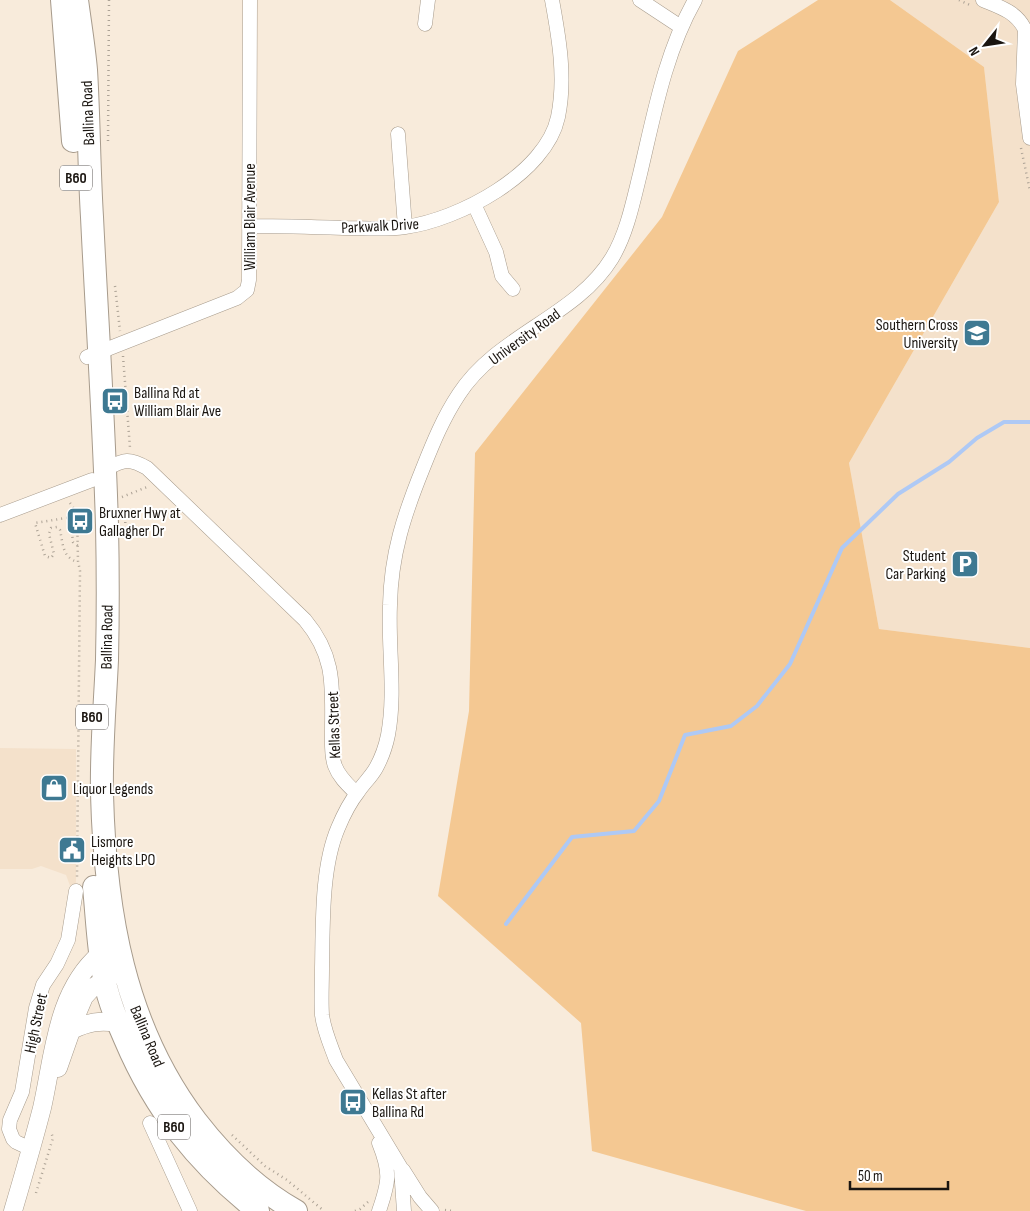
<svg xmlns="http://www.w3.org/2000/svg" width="1030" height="1211" viewBox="0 0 1030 1211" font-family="'Sofia Sans Condensed',sans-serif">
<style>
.built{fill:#f4e1cb}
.green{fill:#f4c892}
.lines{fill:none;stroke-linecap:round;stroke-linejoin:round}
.stream{stroke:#aec9f5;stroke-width:4}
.minor-casing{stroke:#a79b8c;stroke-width:15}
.tertiary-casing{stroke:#a79b8c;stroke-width:19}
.primary-casing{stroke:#a79b8c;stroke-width:24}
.path{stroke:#ada396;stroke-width:2.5;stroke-dasharray:1 4;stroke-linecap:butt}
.minor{stroke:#fff;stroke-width:14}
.tertiary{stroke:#fff;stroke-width:18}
.primary{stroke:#fff;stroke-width:22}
.labels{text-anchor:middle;stroke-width:4;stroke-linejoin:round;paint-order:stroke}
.shield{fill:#fff;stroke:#5f5b58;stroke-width:1}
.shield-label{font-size:15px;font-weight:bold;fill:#1a1510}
.street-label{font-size:16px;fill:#1a1510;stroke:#fff}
.poi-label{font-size:16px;fill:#1a1510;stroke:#fff;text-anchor:start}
</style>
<rect width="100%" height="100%" fill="#f8ebdb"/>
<path class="built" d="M890,0H1030V648L879,629L849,463L999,202L984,67Z
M0,748L76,749V882L72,891L66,875L41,866L32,869H0Z"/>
<path class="green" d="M818,0H890L984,67L999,202L849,463L879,629L1030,648V1211H806L592,1151L581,1023L438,896L469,711L475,453L662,217L738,51Z"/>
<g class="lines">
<path class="stream" d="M506,924L572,837L634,831L659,801L685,735L731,726L757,706L790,664L842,548L898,494L949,462L977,438L1004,422H1030"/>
<g class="minor-casing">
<path id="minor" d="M640,0L681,27
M983,0C1000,7 1017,12 1025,30L1023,84L1030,138
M425,24L428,0
M398,134L405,227
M474,204L496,252L502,276L513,289
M249,226C281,226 313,227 344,228C364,228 385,230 405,227C458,220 546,174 558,117C566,78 559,38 552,0
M87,357L237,298L247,290L249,280L250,0
M105,469C124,460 128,457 147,468L305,620C336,657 332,687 332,732C332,743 331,756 335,766C339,777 348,785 356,793
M0,515L92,480
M150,1123L190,1211
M31,1149L16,1142L13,1139L9,1129L10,1120L22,1092L36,1008L43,985L57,964L68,940L76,891
M403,1170L420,1197L432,1211
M379,1211C389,1182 391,1173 379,1143
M404,1211L401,1168L336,1060C331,1046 324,1031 322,1015C321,1000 322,984 322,968C323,925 321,868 338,828C343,816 350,802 358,792C363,784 371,777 376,768C381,759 386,745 388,735C396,692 388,649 390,605C391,554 404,515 423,468C433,443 443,418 459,394C498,334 576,317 612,258C627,233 633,202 640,174C654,115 665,53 695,0"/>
</g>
<g class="tertiary-casing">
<path id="tertiary" d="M72,1030C88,1022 100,1020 118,1023
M58,1068L78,1011L84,997L92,988L110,977L113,973
M13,1211C23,1177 33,1143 42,1108C54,1055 56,992 100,954"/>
</g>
<g class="primary-casing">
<path id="primary" d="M62,0L73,141
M77,0C80,23 84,47 86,70C89,119 89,168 92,217C97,320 104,422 107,525C108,570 108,615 107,660C105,704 101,749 102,794C105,911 124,1026 196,1121C223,1156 257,1189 296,1211
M94,887C97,917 98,948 104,978C108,999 116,1019 125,1039C155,1110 198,1164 258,1211"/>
</g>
<path class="path" d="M959,0L972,6
M108,141L109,0
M1021,148L1030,191
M115,286L120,331
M123,356L130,448
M122,497L147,487
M70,503L77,513L78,561L80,571L77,879
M70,517L73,542L78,546
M72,517L35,523L45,556L51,558L54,554L49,534L51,528L57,527L60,530C63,543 62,558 78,562
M125,517L126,536
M232,1135L265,1166L287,1180L324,1211
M36,1193L53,1138L51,1132
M445,1210L452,1211
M355,1211L360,1209L368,1202"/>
<use href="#minor" class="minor"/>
<use href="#tertiary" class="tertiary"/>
<use href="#primary" class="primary"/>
</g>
<defs>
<g id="university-square" transform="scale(1.4375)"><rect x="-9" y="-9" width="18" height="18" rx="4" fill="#3e7992" stroke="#fff"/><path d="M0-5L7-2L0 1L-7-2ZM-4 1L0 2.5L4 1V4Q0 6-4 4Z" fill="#fff"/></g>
<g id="bus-square" transform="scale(1.4375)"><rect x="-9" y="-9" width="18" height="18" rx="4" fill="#3e7992" stroke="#fff"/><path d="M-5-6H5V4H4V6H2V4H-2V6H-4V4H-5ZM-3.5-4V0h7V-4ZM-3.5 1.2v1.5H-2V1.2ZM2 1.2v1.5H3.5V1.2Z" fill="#fff"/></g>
<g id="parking-square" transform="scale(1.4375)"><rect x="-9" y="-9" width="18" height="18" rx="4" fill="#3e7992" stroke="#fff"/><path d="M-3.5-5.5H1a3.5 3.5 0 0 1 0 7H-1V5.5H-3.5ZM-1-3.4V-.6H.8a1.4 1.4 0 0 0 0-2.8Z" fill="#fff"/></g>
<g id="shop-square" transform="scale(1.4375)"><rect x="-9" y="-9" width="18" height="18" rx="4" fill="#3e7992" stroke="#fff"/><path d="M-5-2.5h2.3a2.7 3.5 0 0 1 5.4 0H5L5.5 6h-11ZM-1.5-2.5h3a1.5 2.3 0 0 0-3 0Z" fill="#fff"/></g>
<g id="civic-square" transform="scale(1.4375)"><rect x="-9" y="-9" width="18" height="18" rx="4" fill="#3e7992" stroke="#fff"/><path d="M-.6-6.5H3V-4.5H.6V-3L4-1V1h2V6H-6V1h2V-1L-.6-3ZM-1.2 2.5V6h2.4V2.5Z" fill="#fff"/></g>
</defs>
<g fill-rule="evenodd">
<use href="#university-square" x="977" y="333"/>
<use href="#bus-square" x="115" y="401"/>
<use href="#bus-square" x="80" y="521"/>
<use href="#parking-square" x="965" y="564"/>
<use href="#shop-square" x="54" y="788"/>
<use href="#civic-square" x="72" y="850"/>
<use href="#bus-square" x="353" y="1102"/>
</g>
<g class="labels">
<g class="shield">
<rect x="60" y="165.5" width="32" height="25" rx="4"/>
<rect x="76" y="704.5" width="32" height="25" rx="4"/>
<rect x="158" y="1114.5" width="32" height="25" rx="4"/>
</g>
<g class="shield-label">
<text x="76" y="183">B60</text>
<text x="92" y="722">B60</text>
<text x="174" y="1132">B60</text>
</g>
<g class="street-label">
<text transform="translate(87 113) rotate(-92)" y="6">Ballina Road</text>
<text transform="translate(249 217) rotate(-90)" y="6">William Blair Avenue</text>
<text transform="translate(380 225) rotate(-3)" y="6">Parkwalk Drive</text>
<text transform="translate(524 336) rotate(-36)" y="6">University Road</text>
<text transform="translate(106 637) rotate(-89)" y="6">Ballina Road</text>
<text transform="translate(333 725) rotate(-92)" y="6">Kellas Street</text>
<text transform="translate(35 1023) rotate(-78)" y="6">High Street</text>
<text transform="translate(148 1036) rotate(67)" y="6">Ballina Road</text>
</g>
<g class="poi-label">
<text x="958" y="330" text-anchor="end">Southern Cross<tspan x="958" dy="18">University</tspan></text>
<text x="134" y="398">Ballina Rd at<tspan x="134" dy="18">William Blair Ave</tspan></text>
<text x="99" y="518">Bruxner Hwy at<tspan x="99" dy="18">Gallagher Dr</tspan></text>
<text x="946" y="561" text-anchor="end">Student<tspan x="946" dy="18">Car Parking</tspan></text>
<text x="73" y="794">Liquor Legends</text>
<text x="91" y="847">Lismore<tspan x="91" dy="18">Heights LPO</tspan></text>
<text x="372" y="1099">Kellas St after<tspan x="372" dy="18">Ballina Rd</tspan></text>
</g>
</g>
<g transform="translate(985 45) rotate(240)" stroke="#ffffff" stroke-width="4" paint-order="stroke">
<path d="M0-4L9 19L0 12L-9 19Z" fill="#1a1510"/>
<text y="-8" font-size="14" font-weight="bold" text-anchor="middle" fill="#1a1510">N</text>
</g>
<path d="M850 1181v8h98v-8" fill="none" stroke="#1a1510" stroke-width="2.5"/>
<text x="858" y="1181" font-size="15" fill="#1a1510" stroke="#ffffff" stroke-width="4" paint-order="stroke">50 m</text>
</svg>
